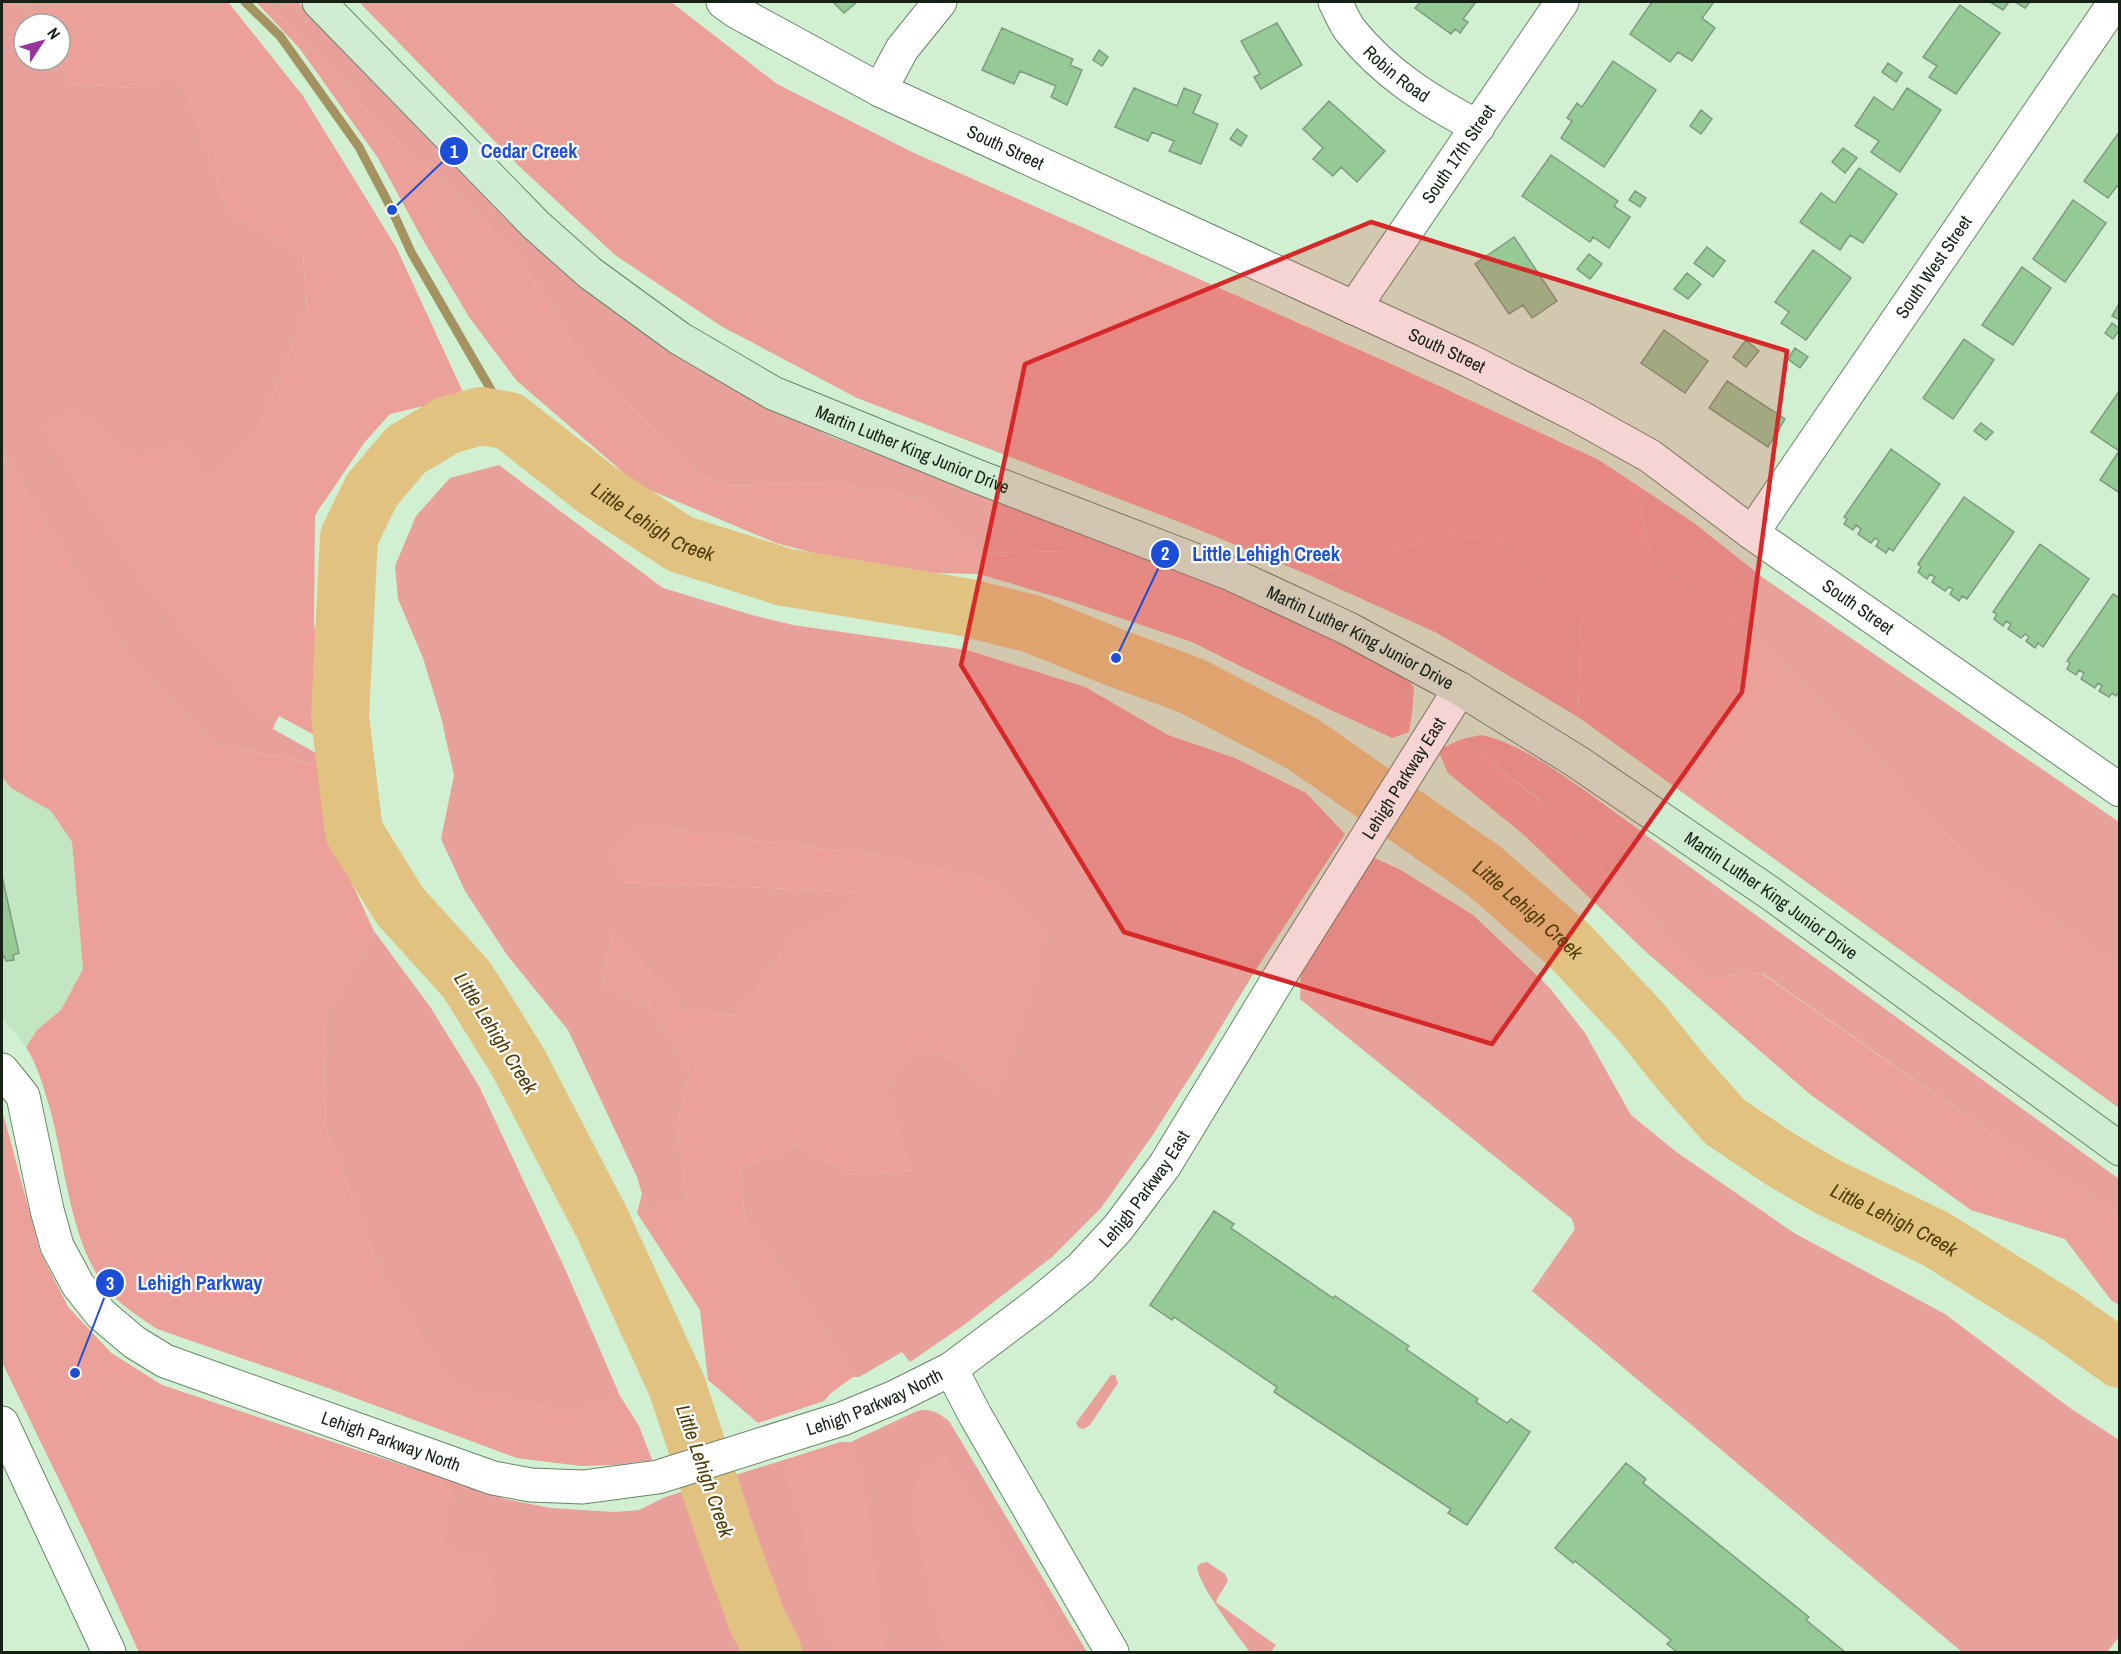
<svg xmlns="http://www.w3.org/2000/svg" width="2121" height="1654" viewBox="0 0 2121 1654" font-family="'Archivo Narrow',sans-serif">
<style>
.built{fill:#c2e6c2}
.green{fill:#e8a19a}
.forest{fill:#eba099}
.lines{fill:none;stroke-linecap:round;stroke-linejoin:round}
.stream{stroke:#a49261;stroke-width:9}
.river{stroke:#e1c281;stroke-width:58}
.building{fill:#95ca96;stroke:#7e9b7f;stroke-width:1.5}
.street-casing{stroke:#688468;stroke-width:35}
.secondary-casing{stroke:#688468;stroke-width:35}
.street{stroke:#fff;stroke-width:33}
.secondary{stroke:#d0ecd2;stroke-width:33}
.marked{fill:#d62828;fill-opacity:0.2;stroke:#d62828;stroke-width:4.5;stroke-linejoin:round}
.labels{text-anchor:middle;stroke-width:4.5;stroke-linejoin:round;paint-order:stroke}
.street-label{font-size:18px;fill:#162116;stroke:#fff}
.water-label{font-size:20px;font-style:italic;fill:#503b04;stroke:#fff}
.leader{fill:none;stroke:#1d4ed8;stroke-width:2}
.callout-dot{fill:#1d4ed8;stroke:#fff;stroke-width:2}
.mark-label{font-size:18px;text-anchor:middle;font-weight:bold;fill:#fff}
.callout-label{font-size:20px;text-anchor:middle;font-weight:bold;fill:#1d4ed8;stroke:#fff;stroke-width:4.5;stroke-linejoin:round;paint-order:stroke}
</style>
<rect width="100%" height="100%" fill="#d1f0d1"/>
<path class="built" d="M2,777L11,788L51,811L72,842L83,969L61,1010L37,1030L26,1047L2,1017Z"/>
<path class="green" d="M2,2H39L45,24H24V60H59L68,83L131,88L181,78L229,214L303,254L307,309L283,371L257,433L210,479L178,444L138,456L90,421L72,405L236,688L275,724L273,729L325,758L321,765L209,743L133,665L47,527L2,450Z
M268,2H298L461,170L751,396L830,436L1195,576L1325,634L1405,674L1414,688L1412,714L1403,697L1065,551L980,553L918,498L828,483L723,486L697,472L582,359L516,252L378,123Z
M1599,460L1694,523L1762,577L2119,822V968L1980,869L1860,745L1727,613L1652,566L1639,491Z
M499,465L663,588L752,615L793,625L967,650L1085,687L1168,735L1235,758L1306,793L1345,834L1255,971L1204,1055L1152,1136L1101,1208L1052,1257L964,1325L910,1362L902,1352L859,1377H853L795,1289L745,1220L740,1169L796,1145L852,1175L913,1170L885,1087L917,1045L957,1061L998,1093L1044,937L996,883L879,856L635,825L622,882L867,892L793,939L737,1016L683,1010L612,927L604,984L650,1006L690,1069L677,1126L687,1201L637,1213L642,1194L637,1177L568,1030L507,955L465,891L441,839L454,775L441,717L423,658L398,599L395,566L416,516L450,478Z
M1451,534L1506,544L1581,615L1578,717L1437,633L1311,576Z
M1481,735C1517,742 1560,773 1591,795L2119,1179V1214L2018,1152L1762,973L1704,978L1540,800L1462,739Z
M1370,856L1399,869L1473,915L1550,988L1585,1033L1631,1115L1675,1151L1794,1233L1945,1314L2070,1408L2119,1440V1637L2107,1652H1962L1532,1291L1575,1229L1572,1219L1300,999L1301,974L1335,912Z
M374,931L431,1008L479,1086L566,1271L620,1396L574,1414L460,1389L384,1282L326,1130L323,1016Z
M2,1110L40,1252L68,1307L111,1353L161,1385L505,1499L551,1508L615,1512L639,1510L665,1497L841,1442H851L917,1411C931,1408 937,1412 949,1421L1087,1652H139L87,1537L2,1362Z
M1111,1375H1115L1118,1383L1090,1425L1084,1429L1079,1428L1076,1423Z
M1207,1562L1225,1574L1228,1581L1216,1601L1217,1603L1276,1645L1271,1652H1250C1237,1635 1199,1586 1197,1567L1201,1563Z"/>
<path class="forest" d="M39,2H228L303,96L396,247L462,390L449,400L390,414L364,443L315,515L314,623L331,744L279,716L275,724L236,688L147,594L39,428L72,404L90,421L138,455L178,444L210,478L257,433L283,371L307,309L303,254L229,214L181,79L131,88L68,83L59,60L60,24H45Z
M256,2H268L378,123L516,252L582,359L697,472L723,486L828,483L918,498L980,553L1065,551L1227,605L1403,697L1412,714L1409,732L1392,738L1322,706L1192,642L1073,602L979,574L886,572L776,543L638,485L517,381L469,317L423,240L378,158L300,49Z
M359,2H671L777,84L914,153L1398,367L1599,460L1639,491L1652,566L1727,613L1860,745L1980,869L2119,968V1108L1578,717L1581,615L1506,544L1451,534L1311,576L1192,527L857,398L721,326L615,255L521,168Z
M2,450L47,527L133,665L209,743L321,765L333,842L374,931L323,1016L326,1130L384,1282L461,1389L574,1414L620,1396L639,1426L652,1460L614,1465L581,1466L517,1458L328,1388L157,1329C142,1319 127,1309 113,1296C69,1250 66,1161 48,1102C42,1082 37,1065 26,1047L37,1030L61,1010L83,969L72,842L51,811L11,788L2,777Z
M1462,739L1543,803L1704,978L1761,973L2018,1152L2119,1214V1305L2111,1300L2065,1239L1971,1210L1811,1095L1646,952L1524,835L1448,773L1438,750Z
M635,825L879,856L996,883L1044,937L1037,977L998,1093L957,1061L917,1045L885,1087L914,1170L852,1175L796,1145L740,1169L745,1220L795,1289L853,1377L831,1393L824,1401L758,1423L708,1380L700,1310L637,1213L687,1201L677,1126L690,1069L650,1006L604,984L612,926L683,1010L737,1016L793,939L866,892L622,882L612,868L613,846Z
M2,1110L40,1252L68,1307L111,1353L162,1385L339,1445L454,1481L444,1547L489,1557L498,1609L458,1652H139L87,1537L2,1362Z
M841,1442H851L864,1470L886,1652H833L809,1580L801,1521L783,1473L777,1463Z
M944,1453L1039,1593L1072,1652H943L909,1504L920,1470Z"/>
<g class="lines">
<path class="stream" d="M245,2L280,36L359,147L392,210L411,252L509,421
M755,1652L757,1620"/>
<path class="river" id="s1" d="M773,1652L757,1620L725,1532L677,1386L602,1223L518,1062L467,980L400,906L354,832L340,717L349,537L372,490L406,450L448,425L481,416L509,421L596,489L680,544L784,577L964,607L1032,624L1116,658L1192,686L1303,744L1483,870L1569,945L1641,1022L1680,1071L1725,1122L1780,1159L1828,1187L1936,1239L2061,1317L2120,1359"/>
</g>
<path class="building" d="M833,2H857L844,13Z
M1420,2H1476L1463,19L1468,22L1460,33L1455,29L1451,34L1415,8Z
M1652,2H1714L1702,18L1715,28L1692,61L1678,52L1670,62L1630,34Z
M1990,2H2009L2003,10Z
M2015,2H2030L2025,8Z
M1960,5L2000,33L1956,94L1929,77L1937,66L1923,57Z
M1277,23L1302,65L1261,89L1254,77L1260,74L1241,41Z
M1002,28L1073,59L1070,65L1082,70L1067,105L1051,97L1056,86L1020,71L1014,84L982,70Z
M1099,50L1108,57L1102,66L1093,60Z
M1613,61L1656,90L1604,167L1561,138L1572,121L1567,118L1577,103L1582,107Z
M1888,63L1902,73L1896,82L1882,72Z
M1134,88L1177,106L1184,88L1201,95L1193,113L1218,124L1201,164L1169,151L1174,141L1152,132L1148,141L1115,127Z
M1907,88L1941,110L1900,172L1871,152L1879,141L1855,126L1874,97L1893,110Z
M1329,101L1385,151L1357,182L1341,167L1333,176L1313,159L1323,148L1303,129Z
M1701,110L1712,119L1701,134L1690,126Z
M1237,129L1247,136L1241,146L1230,139Z
M2120,131V187L2117,186L2108,198L2084,181Z
M1843,148L1857,158L1845,173L1832,162Z
M1551,155L1618,201L1614,206L1630,217L1609,248L1593,237L1590,242L1522,196Z
M1859,168L1897,194L1863,243L1850,235L1840,250L1800,222L1821,193L1835,203Z
M1635,191L1646,198L1640,207L1629,200Z
M2073,200L2106,223L2065,282L2033,259Z
M1514,237L1557,301L1532,318L1523,305L1509,314L1475,264Z
M1707,247L1725,261L1713,277L1694,263Z
M1813,250L1851,278L1806,340L1781,323L1789,312L1775,302Z
M1589,254L1602,264L1590,279L1577,269Z
M2022,267L2051,288L2013,345L1982,325Z
M1687,273L1701,284L1688,299L1674,289Z
M2120,302V320L2112,316Z
M2112,323L2120,329L2113,339L2105,333Z
M1664,330L1708,361L1685,393L1641,363Z
M1964,339L1994,360L1953,419L1923,398Z
M1746,340L1759,351L1746,367L1733,357Z
M1795,348L1808,357L1800,368L1788,359Z
M1727,381L1785,419L1768,447L1709,408Z
M2120,390V493L2100,480L2119,451L2091,432Z
M1981,423L1993,432L1986,440L1974,431Z
M1891,449L1940,484L1893,551L1889,548L1886,553L1876,546L1879,541L1875,538L1871,543L1858,534L1861,529L1856,525L1853,530L1844,524L1847,519L1844,517Z
M1964,497L2014,532L1967,599L1962,596L1959,601L1950,594L1953,589L1949,587L1945,591L1932,582L1935,577L1930,574L1927,579L1918,572L1921,567L1918,564Z
M2040,544L2089,579L2043,647L2038,643L2035,648L2026,641L2029,637L2025,634L2021,638L2008,629L2011,624L2006,621L2003,626L1994,619L1997,614L1993,612Z
M2113,594L2120,598V691L2116,696L2112,693L2109,697L2099,691L2102,686L2098,683L2095,688L2081,679L2084,673L2079,670L2076,675L2067,669L2070,663L2067,661Z
M2,876L19,953L13,955L14,960L6,961L4,956L2,957Z
M1214,1211L1234,1224L1231,1228L1333,1298L1335,1296L1409,1346L1406,1349L1478,1399L1476,1402L1507,1423L1511,1419L1530,1432L1467,1525L1448,1513L1451,1509L1274,1392L1277,1387L1174,1317L1172,1320L1150,1305Z
M1626,1463L1646,1479L1643,1483L1809,1617L1806,1620L1845,1652H1677L1667,1644L1671,1640L1575,1561L1573,1563L1555,1548Z"/>
<g class="lines">
<g class="street-casing">
<g id="street">
<path id="s2" d="M723,2L737,12L880,90L1470,361L1578,416L1650,456L1752,533L2120,790"/>
<path id="s3" d="M1335,2C1340,11 1344,22 1350,30C1385,74 1429,101 1478,127"/>
<path d="M880,90L902,49L940,2"/>
<path id="s4" d="M1354,308L1562,2"/>
<path id="s5" d="M1752,533L2115,2"/>
<path id="s6" d="M2,1070L23,1096L47,1210L57,1246L78,1285L101,1314L134,1342L165,1361L493,1478L531,1485L583,1487L658,1477L842,1419L895,1397L951,1369L1040,1302L1081,1268L1118,1228L1165,1165L1288,963L1460,689"/>
<path d="M951,1369L975,1415L1112,1652"/>
<path d="M2,1423L109,1652"/>
</g>
</g>
<g class="secondary-casing">
<g id="secondary">
<path id="s7" d="M319,2L536,225L590,273L679,338L773,393L979,477L1231,574L1347,628L1460,689L1576,761L1770,893L2120,1149"/>
</g>
</g>
<use href="#street" class="street"/>
<use href="#secondary" class="secondary"/>
</g>
<path class="marked" d="M1371,222L1787,351L1742,692L1492,1044L1124,932L961,665L1025,364Z"/>
<g class="labels">
<g class="street-label">
<text dy="6" stroke="none"><textPath href="#s3" startOffset="96">Robin Road</textPath></text>
<text dy="6" stroke="none"><textPath href="#s2" startOffset="318">South Street</textPath></text>
<text dy="6" stroke="none"><textPath href="#s4" startOffset="186">South 17th Street</textPath></text>
<text dy="6" stroke="none"><textPath href="#s5" startOffset="322">South West Street</textPath></text>
<text dy="6" stroke="none"><textPath href="#s2" startOffset="804">South Street</textPath></text>
<text dy="6" stroke="none"><textPath href="#s7" startOffset="753">Martin Luther King Junior Drive</textPath></text>
<text dy="6" stroke="none"><textPath href="#s2" startOffset="1290">South Street</textPath></text>
<text dy="6" stroke="none"><textPath href="#s7" startOffset="1239">Martin Luther King Junior Drive</textPath></text>
<text dy="6" stroke="none"><textPath href="#s6" startOffset="1928">Lehigh Parkway East</textPath></text>
<text dy="6" stroke="none"><textPath href="#s7" startOffset="1725">Martin Luther King Junior Drive</textPath></text>
<text dy="6" stroke="none"><textPath href="#s6" startOffset="1442">Lehigh Parkway East</textPath></text>
<text dy="6" stroke="none"><textPath href="#s6" startOffset="1092">Lehigh Parkway North</textPath></text>
<text dy="6" stroke="none"><textPath href="#s6" startOffset="588">Lehigh Parkway North</textPath></text>
</g>
<g class="water-label">
<text dy="7" stroke="none"><textPath href="#s1" startOffset="1617">Little Lehigh Creek</textPath></text>
<text dy="7" stroke="none"><textPath href="#s1" startOffset="2589">Little Lehigh Creek</textPath></text>
<text transform="translate(496 1033) rotate(58)" y="7">Little Lehigh Creek</text>
<text dy="7" stroke="none"><textPath href="#s1" startOffset="3075">Little Lehigh Creek</textPath></text>
<text transform="translate(705 1471) rotate(71)" y="7">Little Lehigh Creek</text>
</g>
</g>
<path class="leader" d="M392 210L454 151M1116 658L1165 554M75 1373L110 1283"/>
<g class="callout-dot">
<circle cx="392" cy="210" r="6"/>
<circle cx="1116" cy="658" r="6"/>
<circle cx="75" cy="1373" r="6"/>
<circle cx="454" cy="151" r="15"/>
<circle cx="1165" cy="554" r="15"/>
<circle cx="110" cy="1283" r="15"/>
</g>
<g class="mark-label">
<text x="454" y="158">1</text>
<text x="1165" y="560">2</text>
<text x="110" y="1290">3</text>
</g>
<g class="callout-label">
<text x="529" y="158">Cedar Creek</text>
<text x="1266" y="561">Little Lehigh Creek</text>
<text x="200" y="1290">Lehigh Parkway</text>
</g>
<rect width="2121" height="1654" fill="none" stroke="#162116" stroke-width="6"/>
<g transform="translate(42 42) rotate(54)"><circle r="28" fill="#ffffff" stroke="#a2a6a2" stroke-width="1.5"/>
<path d="M0-4.5L10 22L0 15L-10 22Z" fill="#96359c"/>
<text y="-9" font-size="16" font-weight="bold" text-anchor="middle" fill="#162116">N</text>
</g>
</svg>
